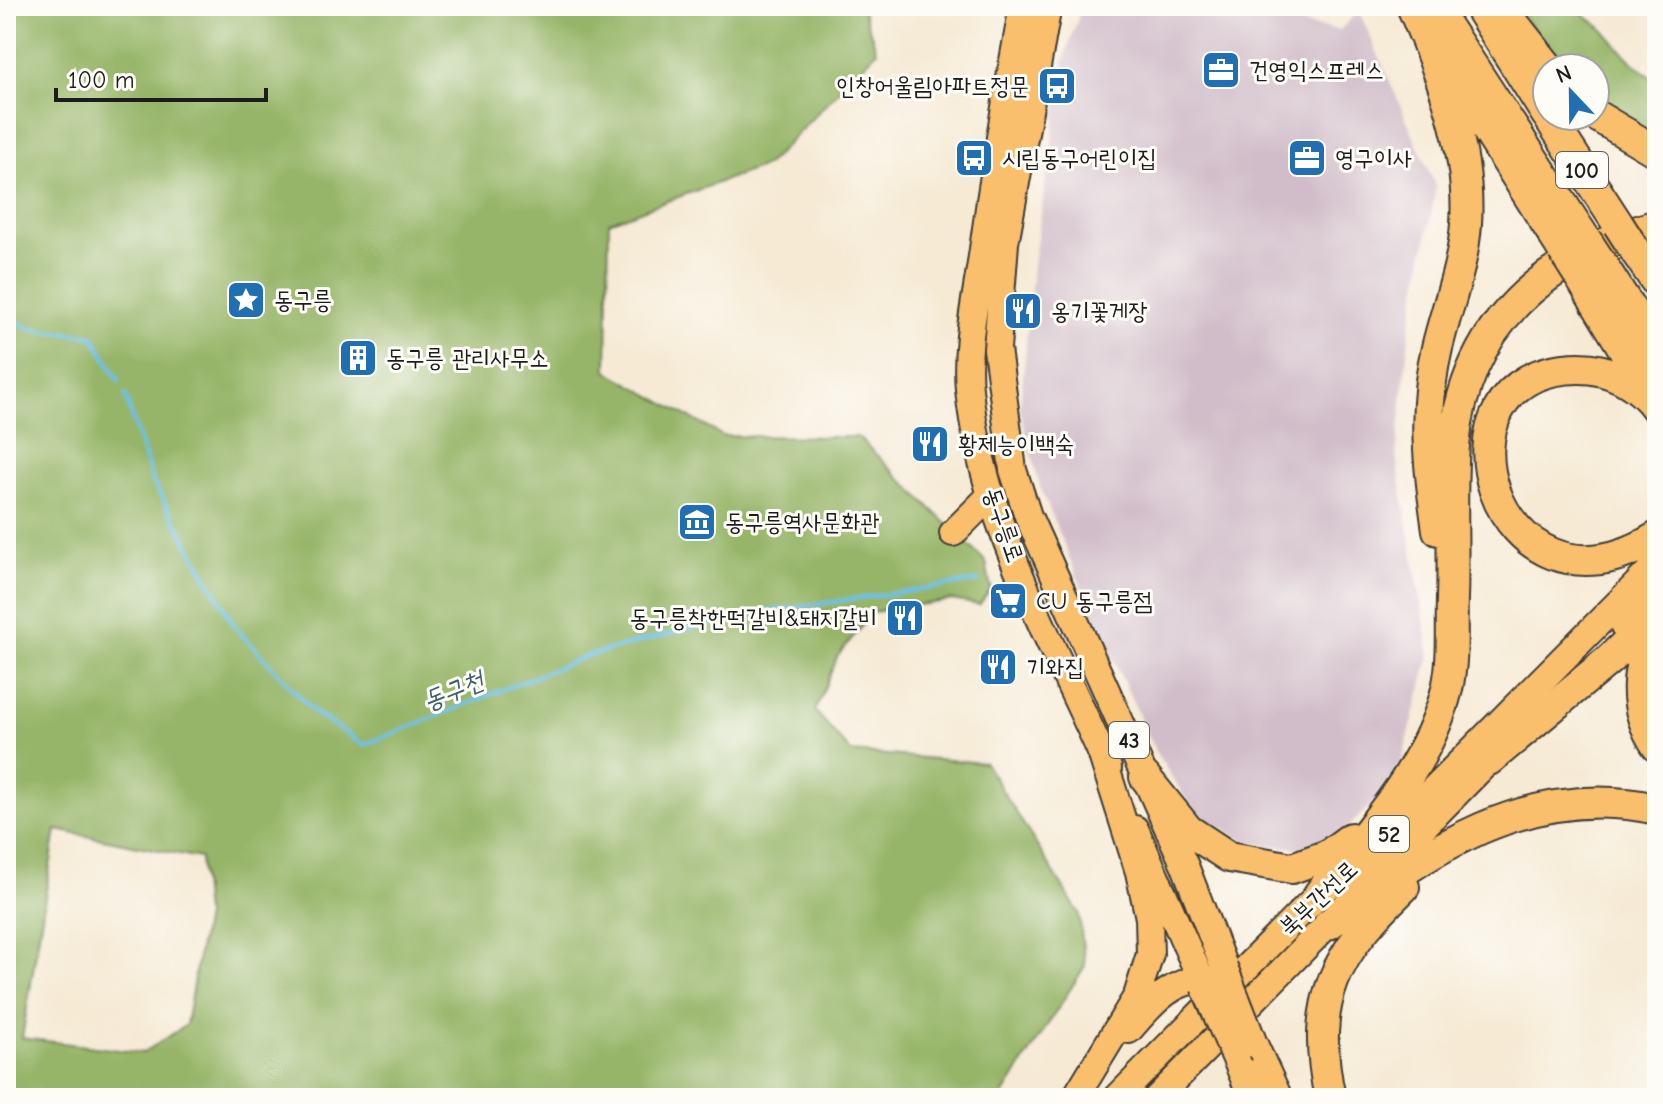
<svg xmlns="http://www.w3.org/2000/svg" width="1663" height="1104" viewBox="0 0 1663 1104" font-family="'Comic Neue','Poor Story',sans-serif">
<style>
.industrial{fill:#d1bdc9}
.forest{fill:#96b568;stroke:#596842;stroke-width:2;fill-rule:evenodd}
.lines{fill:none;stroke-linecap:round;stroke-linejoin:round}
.stream{stroke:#6bc1e8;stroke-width:4}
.primary-casing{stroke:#3d3b38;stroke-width:30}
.trunk-casing{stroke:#3d3b38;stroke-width:30}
.motorway-casing{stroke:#3d3b38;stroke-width:34}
.primary{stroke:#f9bf6d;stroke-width:26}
.trunk{stroke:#f9bf6d;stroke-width:26}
.motorway{stroke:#f9bf6d;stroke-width:30}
.primary-bridge-casing{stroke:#3d3b38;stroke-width:30;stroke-linecap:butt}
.trunk-bridge-casing{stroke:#3d3b38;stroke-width:30;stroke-linecap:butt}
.motorway-bridge-casing{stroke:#3d3b38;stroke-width:34;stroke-linecap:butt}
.primary-bridge{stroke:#f9bf6d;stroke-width:26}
.trunk-bridge{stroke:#f9bf6d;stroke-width:26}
.motorway-bridge{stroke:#f9bf6d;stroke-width:30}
.labels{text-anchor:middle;stroke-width:6;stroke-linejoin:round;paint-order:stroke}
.shield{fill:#fdfcf7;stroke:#605f5e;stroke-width:2}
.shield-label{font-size:22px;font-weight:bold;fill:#1c1c1c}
.poi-label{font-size:24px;fill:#1c1c1c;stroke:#fdfcf7;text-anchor:start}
.street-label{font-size:24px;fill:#1c1c1c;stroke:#fdfcf7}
.water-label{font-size:26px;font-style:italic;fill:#3c5e6e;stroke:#fdfcf7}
</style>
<rect width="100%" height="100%" fill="#fdfcf7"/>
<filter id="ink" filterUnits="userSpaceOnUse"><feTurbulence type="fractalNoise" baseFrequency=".0125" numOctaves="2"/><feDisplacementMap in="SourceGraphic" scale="16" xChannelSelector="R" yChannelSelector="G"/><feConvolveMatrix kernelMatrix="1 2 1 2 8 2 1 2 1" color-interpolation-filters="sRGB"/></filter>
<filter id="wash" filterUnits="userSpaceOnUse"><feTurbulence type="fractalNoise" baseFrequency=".006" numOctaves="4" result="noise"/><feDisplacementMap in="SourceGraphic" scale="32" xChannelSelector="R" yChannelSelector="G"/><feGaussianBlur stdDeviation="1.8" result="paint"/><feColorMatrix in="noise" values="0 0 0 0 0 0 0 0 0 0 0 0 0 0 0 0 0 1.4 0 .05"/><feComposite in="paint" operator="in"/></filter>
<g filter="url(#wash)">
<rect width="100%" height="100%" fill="#f6ead5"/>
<path class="industrial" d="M1082,6H1195L1340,30L1359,11L1436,187L1410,327L1396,457L1430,655L1398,776L1347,829L1305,849L1247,843L1194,811L1157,754L1098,626L1040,487L1020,410L1033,265L1065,56Z"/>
<path class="forest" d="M6,6H861L877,51L767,165L609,222L607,371L723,436L858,437L986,562L991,589L979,605L952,600L873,612L837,657L815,711L851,752L985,763L1079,913L1085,966L1001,1098H6ZM56,830L200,858L205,916L186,1025L143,1053L22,1038Z
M1516,6H1573L1602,28L1628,58L1657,83V138L1595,101V68H1562Z"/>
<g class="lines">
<path class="stream" d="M6,312L28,329L93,336L119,381
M125,395L153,482L235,627L315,713L364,745L587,656L699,626L756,613L979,581"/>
</g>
</g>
<g filter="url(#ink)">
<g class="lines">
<g class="primary-casing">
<path id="primary" d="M1023,6C1007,91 993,177 981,263C975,303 965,348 969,389C982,524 1055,646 1108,768
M1048,6L1005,243L997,349L1013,470L1028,516L1185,866L1224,967
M953,533L992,494
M1135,829L1204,986
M1254,1044L1279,1098
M1239,1066L1252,1098"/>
</g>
<g class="trunk-casing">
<path id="trunk" d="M1624,626L1657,592
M1129,1030C1149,1007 1175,974 1210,981
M1075,1098L1137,996L1150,954L1149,918L1139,872L1100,749
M1117,1098L1319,894L1394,829L1657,564
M1157,1098L1502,747"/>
</g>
<g class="motorway-casing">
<path id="motorway" d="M1412,6C1441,73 1471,150 1466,224C1463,267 1447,306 1437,348C1422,409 1429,469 1438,530
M1433,6L1586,240
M1478,6L1547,115
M1500,6L1549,68
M1450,71L1563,250
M1595,115L1657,152
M1548,116L1618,224
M1636,252L1657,283
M1603,266L1657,350
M1580,277L1650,392
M1657,409C1639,384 1611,368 1579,368C1415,369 1493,639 1657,537
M1657,625C1635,666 1630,706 1657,746
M1489,760L1610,659L1657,613
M1145,777L1188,830L1229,857L1292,868L1328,855L1351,838
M1319,894C1367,831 1428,768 1447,689C1454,658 1451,629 1452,598C1454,548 1450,496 1454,446C1465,324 1544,258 1657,225
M1329,924C1427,851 1528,780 1657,809
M1330,1098C1309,1000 1335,954 1404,887"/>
</g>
<use href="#primary" class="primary"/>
<use href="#trunk" class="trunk"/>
<use href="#motorway" class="motorway"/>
<g class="primary-bridge-casing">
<path id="primary-bridge" d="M1224,967L1254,1044
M1204,986L1239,1066"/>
</g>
<g class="trunk-bridge-casing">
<path id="trunk-bridge" d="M1210,981L1236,998"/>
</g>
<g class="motorway-bridge-casing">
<path id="motorway-bridge" d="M1618,224L1636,252
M1586,240L1603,266
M1563,250L1580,277"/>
</g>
<use href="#primary-bridge" class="primary-bridge"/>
<use href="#trunk-bridge" class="trunk-bridge"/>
<use href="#motorway-bridge" class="motorway-bridge"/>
</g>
</g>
<defs>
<g id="office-square" transform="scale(2)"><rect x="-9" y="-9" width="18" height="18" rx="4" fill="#1f6fb2" stroke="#fdfcf7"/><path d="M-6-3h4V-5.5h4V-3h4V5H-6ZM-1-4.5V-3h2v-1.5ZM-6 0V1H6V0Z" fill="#fff"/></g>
<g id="bus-square" transform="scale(2)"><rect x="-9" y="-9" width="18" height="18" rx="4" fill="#1f6fb2" stroke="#fdfcf7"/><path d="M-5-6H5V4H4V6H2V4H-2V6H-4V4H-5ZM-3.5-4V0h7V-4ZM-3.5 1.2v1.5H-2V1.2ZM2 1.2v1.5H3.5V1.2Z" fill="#fff"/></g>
<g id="sight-square" transform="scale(2)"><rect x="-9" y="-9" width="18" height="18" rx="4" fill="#1f6fb2" stroke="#fdfcf7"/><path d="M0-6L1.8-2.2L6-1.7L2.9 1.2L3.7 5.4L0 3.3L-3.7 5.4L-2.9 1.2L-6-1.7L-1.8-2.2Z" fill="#fff"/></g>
<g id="restaurant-square" transform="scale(2)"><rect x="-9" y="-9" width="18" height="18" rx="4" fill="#1f6fb2" stroke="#fdfcf7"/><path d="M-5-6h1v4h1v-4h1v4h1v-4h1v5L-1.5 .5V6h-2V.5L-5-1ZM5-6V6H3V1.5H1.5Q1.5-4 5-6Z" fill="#fff"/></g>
<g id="building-square" transform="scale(2)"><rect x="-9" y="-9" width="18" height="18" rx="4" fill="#1f6fb2" stroke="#fdfcf7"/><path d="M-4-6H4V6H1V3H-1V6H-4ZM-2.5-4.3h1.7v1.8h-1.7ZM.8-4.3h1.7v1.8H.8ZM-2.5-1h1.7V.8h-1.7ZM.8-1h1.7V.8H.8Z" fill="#fff"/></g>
<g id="museum-square" transform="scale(2)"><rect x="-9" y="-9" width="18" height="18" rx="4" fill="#1f6fb2" stroke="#fdfcf7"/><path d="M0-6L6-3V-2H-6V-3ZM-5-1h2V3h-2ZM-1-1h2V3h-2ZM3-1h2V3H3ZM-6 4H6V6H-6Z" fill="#fff"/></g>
<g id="supermarket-square" transform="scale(2)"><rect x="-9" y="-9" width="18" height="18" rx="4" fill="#1f6fb2" stroke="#fdfcf7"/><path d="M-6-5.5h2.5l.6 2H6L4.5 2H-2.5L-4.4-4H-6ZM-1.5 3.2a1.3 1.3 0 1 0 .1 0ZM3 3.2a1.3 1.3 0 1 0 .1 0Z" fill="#fff"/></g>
</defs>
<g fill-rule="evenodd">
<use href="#office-square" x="1221" y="70"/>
<use href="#bus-square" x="1057" y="86"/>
<use href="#bus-square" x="974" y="158"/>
<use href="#office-square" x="1307" y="158"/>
<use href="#sight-square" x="246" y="300"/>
<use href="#restaurant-square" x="1023" y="311"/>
<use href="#building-square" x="358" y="358"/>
<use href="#restaurant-square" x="930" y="444"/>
<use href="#museum-square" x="697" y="522"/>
<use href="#supermarket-square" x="1008" y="601"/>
<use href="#restaurant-square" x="905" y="618"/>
<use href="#restaurant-square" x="998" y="667"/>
</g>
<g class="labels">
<g class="shield">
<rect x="1556" y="152" width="52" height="36" rx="6"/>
<rect x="1109" y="722" width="40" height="36" rx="6"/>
<rect x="1369" y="816" width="40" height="36" rx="6"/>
</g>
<g class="shield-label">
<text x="1582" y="178">100</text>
<text x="1129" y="748">43</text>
<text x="1389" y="842">52</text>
</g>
<g class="poi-label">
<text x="1249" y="78">건영익스프레스</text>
<text x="1029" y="94" text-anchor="end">인창어울림아파트정문</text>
<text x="1002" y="166">시립동구어린이집</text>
<text x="1335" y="166">영구이사</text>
<text x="274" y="308">동구릉</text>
<text x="1051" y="319">옹기꽃게장</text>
<text x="386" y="366">동구릉 관리사무소</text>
<text x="958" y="452">황제능이백숙</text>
<text x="725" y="530">동구릉역사문화관</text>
<text x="1036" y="609">CU 동구릉점</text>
<text x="877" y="626" text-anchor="end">동구릉착한떡갈비&amp;돼지갈비</text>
<text x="1026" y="675">기와집</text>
</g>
<g class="street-label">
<text transform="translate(1004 525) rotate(71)" y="8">동구릉로</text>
<text transform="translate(1318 898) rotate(-43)" y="8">북부간선로</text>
</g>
<g class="water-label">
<text transform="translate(453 690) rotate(-22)" y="9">동구천</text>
</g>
</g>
<rect width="1663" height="1104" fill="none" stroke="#fdfcf7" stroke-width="32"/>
<g transform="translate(1571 92) rotate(338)"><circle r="38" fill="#fdfcf7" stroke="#a3a29f" stroke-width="2"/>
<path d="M0-6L14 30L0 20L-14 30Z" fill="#1f6fb2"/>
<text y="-12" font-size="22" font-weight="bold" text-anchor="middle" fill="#1c1c1c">N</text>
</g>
<path d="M56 88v12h210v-12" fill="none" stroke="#1c1c1c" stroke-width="4"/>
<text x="68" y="88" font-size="24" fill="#1c1c1c" stroke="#fdfcf7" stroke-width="6" paint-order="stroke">100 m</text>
</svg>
